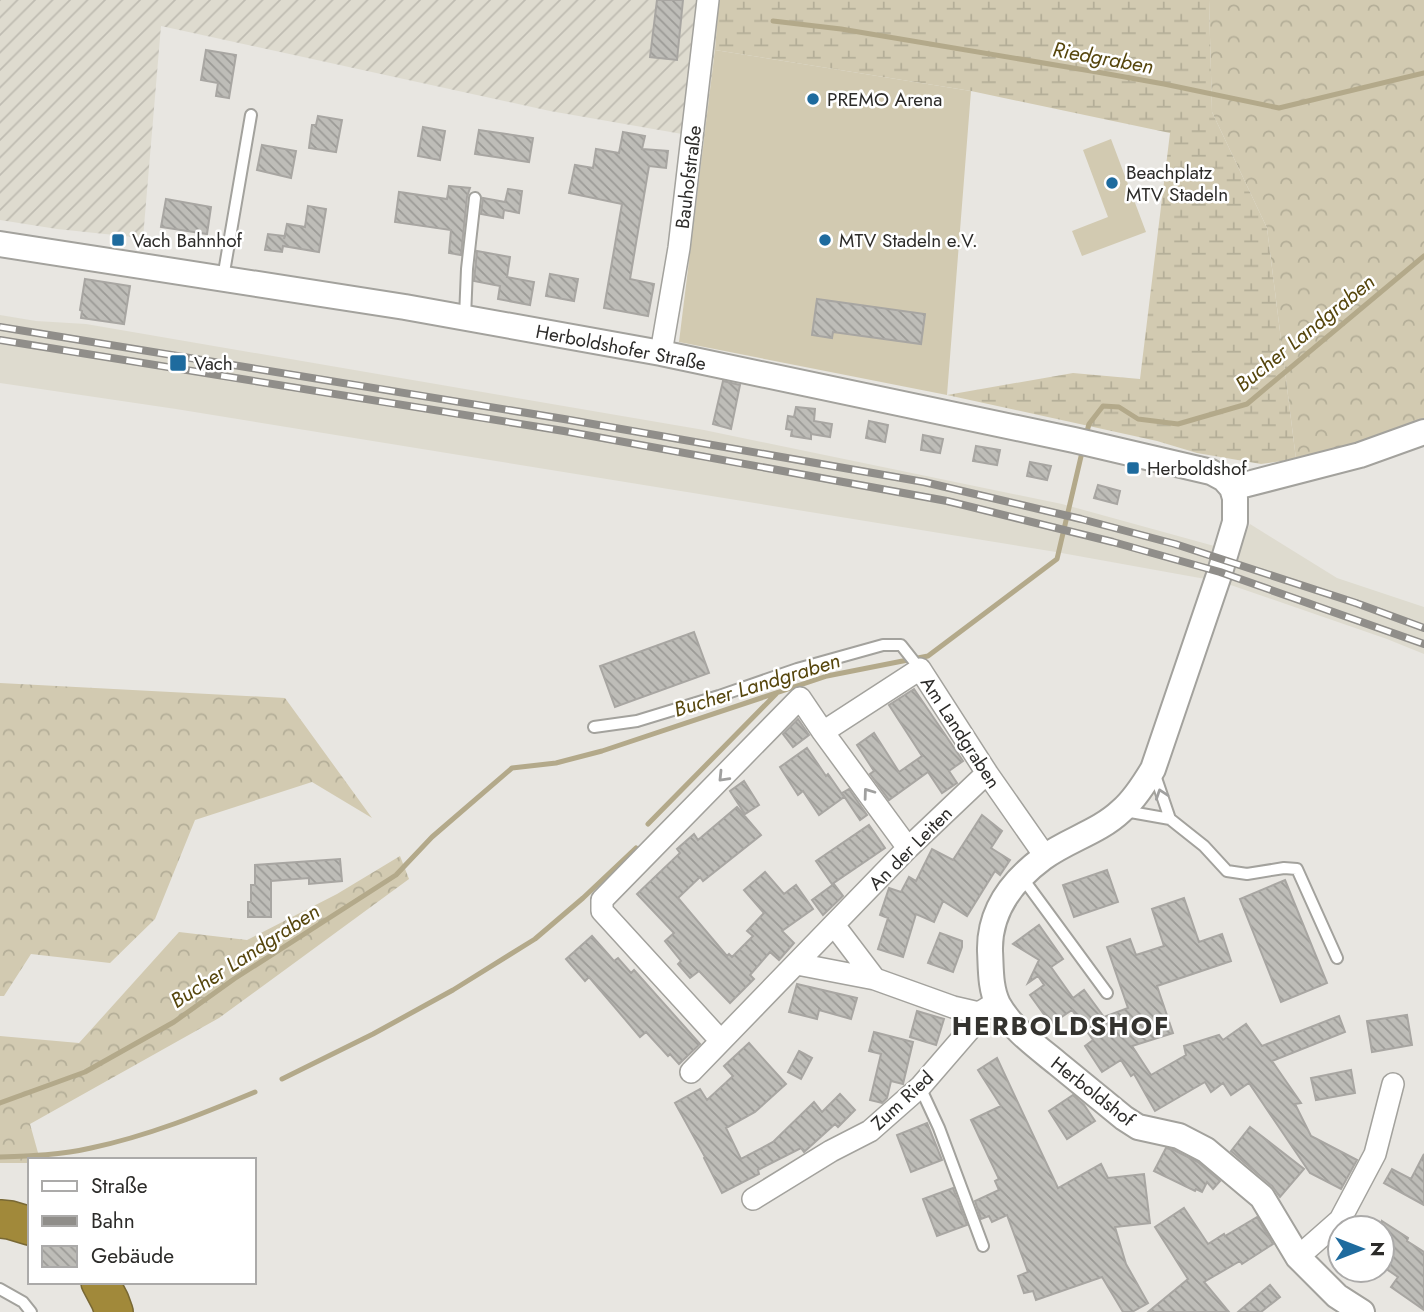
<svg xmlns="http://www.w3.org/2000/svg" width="1424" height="1312" viewBox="0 0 1424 1312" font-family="Jost,sans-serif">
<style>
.built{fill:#dedbcf}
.industrial{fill:url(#industrial-furrows)}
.forest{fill:url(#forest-crowns)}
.wetland{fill:url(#wetland-marsh)}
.pitch{fill:#d2cab1}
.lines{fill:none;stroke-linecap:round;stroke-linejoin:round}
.stream{stroke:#b3a98a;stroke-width:5}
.building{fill:url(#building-back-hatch);stroke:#a8a6a2;stroke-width:2}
.service-casing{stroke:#a3a29d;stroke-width:14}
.minor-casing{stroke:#a3a29d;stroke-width:24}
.tertiary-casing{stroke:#a3a29d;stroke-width:28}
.motorway-casing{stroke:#786834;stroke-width:40}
.service{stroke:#fff;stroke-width:10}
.minor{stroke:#fff;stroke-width:21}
.tertiary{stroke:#fff;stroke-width:24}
.motorway{stroke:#a1893a;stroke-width:37}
.rail-casing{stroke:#908e8a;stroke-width:8}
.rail{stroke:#fff;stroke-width:5;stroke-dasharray:16;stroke-linecap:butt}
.oneway{stroke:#a0a09f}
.poi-dot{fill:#1e6b9e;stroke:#fff;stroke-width:2.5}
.labels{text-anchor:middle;stroke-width:5;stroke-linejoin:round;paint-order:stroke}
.poi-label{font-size:19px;fill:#2c2b29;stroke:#fff;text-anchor:start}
.street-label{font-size:19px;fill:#2c2b29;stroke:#fff}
.water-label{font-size:21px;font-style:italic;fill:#56460d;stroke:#fff}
.district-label{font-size:26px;font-weight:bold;letter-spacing:2px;fill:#34332f;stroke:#fff}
</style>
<defs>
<pattern id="industrial-furrows" width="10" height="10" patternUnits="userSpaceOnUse" patternTransform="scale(1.75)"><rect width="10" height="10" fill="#dedbcf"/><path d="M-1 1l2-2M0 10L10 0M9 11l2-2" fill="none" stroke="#bfbcb2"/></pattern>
<pattern id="forest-crowns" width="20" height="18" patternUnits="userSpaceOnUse" patternTransform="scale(1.75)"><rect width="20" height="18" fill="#d2cab1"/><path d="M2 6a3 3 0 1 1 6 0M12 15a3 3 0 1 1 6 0" fill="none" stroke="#b4ae98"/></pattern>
<pattern id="wetland-marsh" width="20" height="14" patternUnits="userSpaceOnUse" patternTransform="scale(1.75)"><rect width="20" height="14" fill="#d2cab1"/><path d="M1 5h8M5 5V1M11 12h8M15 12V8" fill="none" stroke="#b4ae98"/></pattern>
<pattern id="building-back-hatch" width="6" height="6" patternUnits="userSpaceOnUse" patternTransform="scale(1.75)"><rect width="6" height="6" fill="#bebdb8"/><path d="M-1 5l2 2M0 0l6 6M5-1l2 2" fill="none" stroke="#9b9a96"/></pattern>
</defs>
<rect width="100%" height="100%" fill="#e8e6e1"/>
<path class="built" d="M0,315L36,321L86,324L704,430L1062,504L1236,552L1250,524L1337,578L1424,607V654L1387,639L1222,582L1056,552L176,409L0,383Z"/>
<path class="industrial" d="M0,0H719L715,50L705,138L550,111L161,26L143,238L57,229L0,220Z"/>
<path class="forest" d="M1209,0H1424V434L1296,459L1267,228L1212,112Z
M0,683L285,698L372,818L312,782L195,820L155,919L110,963L31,954L4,996H0Z
M400,856L409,879L219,1018L30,1124L40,1160H30V1163H0V1036L79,1043L179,932L247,940L337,894Z"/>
<path class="wetland" d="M719,0H1209L1212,112L1267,228L1296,459L1261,464L1197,453L1157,441L947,395L1073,373L1140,379L1170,133L971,91L715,50Z"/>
<path class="pitch" d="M715,50L971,91L947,395L679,342Z
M1111,139L1146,232L1082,256L1072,231L1108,217L1083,150Z"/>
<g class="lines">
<path class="stream" d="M773,21L841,29L1097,72L1164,84L1279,108L1424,73
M1086,435L1089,424L1103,406L1119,407L1138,419L1178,424L1247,404L1424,256
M648,824L776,694
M282,1079L373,1034L453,990L535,939L583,898L636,848
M0,1103L85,1072L174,1022L234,979L396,875L432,837L512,768L556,763L602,751L827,676L928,656L1057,559L1083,448
M0,1157C31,1156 61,1155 91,1148C148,1136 202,1114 255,1092"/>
</g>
<path class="building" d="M657,0H683L677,60L650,57Z
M206,50L236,55L229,98L216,96L218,83L201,80Z
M318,116L342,120L336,152L309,148L312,125H316Z
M423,127L445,131L440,160L418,156Z
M479,130L533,138L529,162L475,154Z
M623,132L645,136L642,149L668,151L666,168L649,166L630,279L654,284L648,316L604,308L622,204L569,193L575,165L593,168L596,149L619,153Z
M262,145L296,151L291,178L257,170Z
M449,186L470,188L467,197L461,255L449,253L451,230L395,222L399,192L447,199Z
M508,189L522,191L519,213L504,210L503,218L481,214L483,198L505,202Z
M166,199L211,207L207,234L161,227Z
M308,206L326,209L319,252L283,246L282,252L265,250L268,234L285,236L284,239L287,224L305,227Z
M477,251L510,257L507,277L534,282L530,305L498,299L500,286L474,281Z
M550,274L578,279L574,301L546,296Z
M85,279L130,286L124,324L81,318L82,311L80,310Z
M817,299L925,314L921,344L833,332L832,338L812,335Z
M723,381L740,385L731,429L713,424Z
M796,407L815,409L814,421L832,424L830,437L811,434V439L791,436L792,430L786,429L788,416L794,417Z
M869,421L888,425L885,442L866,438Z
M923,435L943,439L940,453L921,450Z
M976,446L1000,450L997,465L973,461Z
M1030,462L1051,466L1047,480L1027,476Z
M1098,485L1120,491L1117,504L1094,498Z
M694,632L709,673L615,707L600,666Z
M914,689L963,761L949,771L957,783L942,793L928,772L889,800L870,774L874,771L857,745L874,733L899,772L922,756L889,705Z
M798,719L809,735L793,747L783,734Z
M807,748L826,776L828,774L844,797L819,815L803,791L798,795L780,767Z
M744,781L759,805L745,814L730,791Z
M849,789L867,815L860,820L842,793Z
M737,807L761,835L703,881L700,877L678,898L727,956L729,954L732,957L753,936L747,931L764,913L744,890L765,872L784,894L796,885L813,909L782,931L794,943L779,960L770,952L750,975L754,979L730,1003L699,971L690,978L678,964L681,961L665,941L674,933L637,894L680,853L677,849L694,834L698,840Z
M982,815L1002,831L991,848L1010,860L1000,875L995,871L967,916L943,901L934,922L916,914L903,957L878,949L888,918L880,915L889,888L901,892L909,877L916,881L932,849L953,860Z
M869,825L885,848L832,884L816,861Z
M340,859L342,881L309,884V878L271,881V917H248V902H251V885H255V865Z
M1107,870L1118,902L1074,917L1063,885Z
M1285,880L1327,983L1281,1002L1240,899Z
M834,884L843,896L823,915L812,900Z
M1184,898L1199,942L1222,934L1231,961L1157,986L1173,1033L1132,1046L1151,1075L1186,1055L1184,1046L1219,1035L1223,1040L1246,1024L1262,1046L1339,1016L1345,1032L1272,1061L1301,1103L1295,1104L1311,1136L1357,1160L1341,1189L1310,1173L1249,1083L1231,1095L1223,1083L1211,1092L1205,1082L1155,1111L1134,1074L1131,1076L1121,1060L1102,1072L1085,1046L1093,1040L1072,1010L1051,1024L1030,995L1044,985L1038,976L1028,983L1039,960L1013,944L1039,925L1063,959L1051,967L1073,998L1084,990L1104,1017L1128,1008L1107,947L1130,939L1136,955L1164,946L1152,909Z
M940,933L962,941V947L953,972L928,963Z
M592,936L614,961L618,958L631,973L634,970L700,1044L679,1064L670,1054L668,1056L646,1032L640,1037L589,977L585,981L566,959Z
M797,984L857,998L851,1019L819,1010L817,1019L789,1012Z
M917,1011L944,1019L936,1045L910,1037Z
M1407,1015L1412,1045L1372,1052L1367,1021Z
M874,1032L913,1042L903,1084L891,1081L887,1098L882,1103L870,1100L881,1054L869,1051Z
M749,1043L786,1084L755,1112L726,1128L741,1159L773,1142L814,1102L822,1112L840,1094L855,1110L838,1127L835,1124L804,1152L801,1148L758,1170L759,1174L722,1193L704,1158L705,1157L675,1103L700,1089L707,1100L733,1076L724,1066Z
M799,1051L812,1058L801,1079L788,1072Z
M997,1058L1058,1188L1101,1164L1108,1178L1144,1174L1150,1223L1115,1227L1126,1264L1148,1303L1132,1312H1123L1102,1277L1036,1300L1033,1291L1024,1293L1018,1276L1028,1272L1007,1215L992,1222L989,1216L981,1219L975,1201L999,1190L995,1181L999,1179L971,1120L1001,1106L978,1070Z
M1351,1070L1355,1093L1316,1100L1311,1078Z
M1073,1095L1084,1105L1095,1121L1067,1139L1049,1111Z
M927,1123L942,1160L911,1172L897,1135Z
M1250,1127L1304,1169L1280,1197L1272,1186L1231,1151Z
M1166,1148L1174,1150L1198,1162L1220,1181L1213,1189L1207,1182L1202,1192L1196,1189L1195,1191L1154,1171Z
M1424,1154V1205L1384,1183L1392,1169L1411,1179Z
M953,1188L967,1225L937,1236L923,1199Z
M1184,1208L1208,1244L1224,1234L1225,1236L1257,1217L1273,1244L1242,1264L1240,1261L1204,1282L1229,1312H1148L1188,1279L1155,1227Z
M1382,1221L1408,1238L1407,1241L1424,1252V1310L1391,1287L1398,1277L1382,1266Z
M1270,1285L1280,1297L1261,1312H1238Z"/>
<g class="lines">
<g class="service-casing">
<path id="service" d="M223,278L251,115
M465,317L467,269L475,198
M594,727L637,721L719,696L797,669L883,645H901L920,669
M1154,772L1170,819
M1125,811L1170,819L1204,846L1227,871L1247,874L1284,868L1297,869L1337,958
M1021,876L1107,993
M920,1087L939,1128L983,1246
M0,1289L23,1302L31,1312"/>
</g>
<g class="minor-casing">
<path id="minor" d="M661,353L679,248L708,0
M823,732L920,669L987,773L1045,856
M834,925L875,979
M797,964L875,979L953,1007L979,1013
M721,1041L602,911V900L800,698L823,732L908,848
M691,1072L908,848L987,773
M753,1199L831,1151L870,1131L920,1087L971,1028L979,1013L997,1002
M1298,1257L1340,1220L1375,1154L1393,1084"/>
</g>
<g class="tertiary-casing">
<path id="tertiary" d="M0,244L405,307L661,353L1074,440L1211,472L1224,479L1232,488L1235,498V522L1220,572L1153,769C1144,784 1134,800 1121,811C1099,832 1067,840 1043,858C1012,881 989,911 990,951C991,968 990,988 998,1004C1012,1029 1036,1046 1058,1064C1080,1082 1102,1100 1124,1118L1138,1127L1179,1136L1206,1150L1262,1197L1298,1257L1337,1296L1362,1312
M1232,488L1360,455L1424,432"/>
</g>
<g class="motorway-casing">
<path id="motorway" d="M0,1219L10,1220L30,1226
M100,1282L110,1301L114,1312"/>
</g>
<use href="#service" class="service"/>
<use href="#minor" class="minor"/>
<use href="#tertiary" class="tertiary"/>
<use href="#motorway" class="motorway"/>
<g class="rail-casing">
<path id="rail" d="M0,327L564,419L924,482L1081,519L1175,544L1356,603L1424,628
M0,340L564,431L947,501L1113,542L1220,572L1424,644"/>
</g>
<use href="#rail" class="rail"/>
</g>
<defs><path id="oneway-chevron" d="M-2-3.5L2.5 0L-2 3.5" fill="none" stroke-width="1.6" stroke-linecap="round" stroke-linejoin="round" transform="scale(1.75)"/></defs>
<g class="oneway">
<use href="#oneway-chevron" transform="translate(723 777) rotate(134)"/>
<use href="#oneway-chevron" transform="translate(868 793) rotate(-126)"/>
<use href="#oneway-chevron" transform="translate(1161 794) rotate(-109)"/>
</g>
<g class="poi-dot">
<circle cx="813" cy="99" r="7"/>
<circle cx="1112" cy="183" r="7"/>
<rect x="111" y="233" width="14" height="14" rx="3.5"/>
<circle cx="825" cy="240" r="7"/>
<rect x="169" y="354" width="18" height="18" rx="3.5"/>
<rect x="1126" y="461" width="14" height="14" rx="3.5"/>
</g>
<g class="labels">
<g class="poi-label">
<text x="827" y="106">PREMO Arena</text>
<text x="1126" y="179">Beachplatz<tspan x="1126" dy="22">MTV Stadeln</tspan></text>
<text x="132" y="247">Vach Bahnhof</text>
<text x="839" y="247">MTV Stadeln e.V.</text>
<text x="194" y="370">Vach</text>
<text x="1147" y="475">Herboldshof</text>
</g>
<g class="street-label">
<text transform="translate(688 177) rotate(-83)" y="7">Bauhofstraße</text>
<text transform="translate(621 347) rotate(11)" y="7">Herboldshofer Straße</text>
<text transform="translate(961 732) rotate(57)" y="7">Am Landgraben</text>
<text transform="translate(910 848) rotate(-45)" y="7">An der Leiten</text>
<text transform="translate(1093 1091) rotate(38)" y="7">Herboldshof</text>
<text transform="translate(902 1100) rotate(-43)" y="7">Zum Ried</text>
</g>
<g class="water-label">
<text transform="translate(1103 58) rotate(10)" y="7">Riedgraben</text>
<text transform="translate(1305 333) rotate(-39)" y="7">Bucher Landgraben</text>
<text transform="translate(757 685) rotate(-17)" y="7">Bucher Landgraben</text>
<text transform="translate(245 956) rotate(-33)" y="7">Bucher Landgraben</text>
</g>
<g class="district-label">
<text x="1061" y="1035">HERBOLDSHOF</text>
</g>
</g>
<rect x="28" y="1158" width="228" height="126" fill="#ffffff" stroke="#abaaa9" stroke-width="2"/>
<rect x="42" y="1181" width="35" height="10" fill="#ffffff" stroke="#abaaa9" stroke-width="2"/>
<text x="91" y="1193" font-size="21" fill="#2c2b29">Straße</text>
<rect x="42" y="1216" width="35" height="10" fill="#908e8a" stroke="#abaaa9" stroke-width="2"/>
<text x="91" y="1228" font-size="21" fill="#2c2b29">Bahn</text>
<rect x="42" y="1246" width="35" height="21" fill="url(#building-back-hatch)" stroke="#abaaa9" stroke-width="2"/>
<text x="91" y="1263" font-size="21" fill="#2c2b29">Gebäude</text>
<g transform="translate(1361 1249) rotate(90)"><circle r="33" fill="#ffffff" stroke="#abaaa9" stroke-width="2"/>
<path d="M0-5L12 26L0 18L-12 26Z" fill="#1e6b9e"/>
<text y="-10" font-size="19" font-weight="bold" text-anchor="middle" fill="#2c2b29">N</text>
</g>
</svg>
